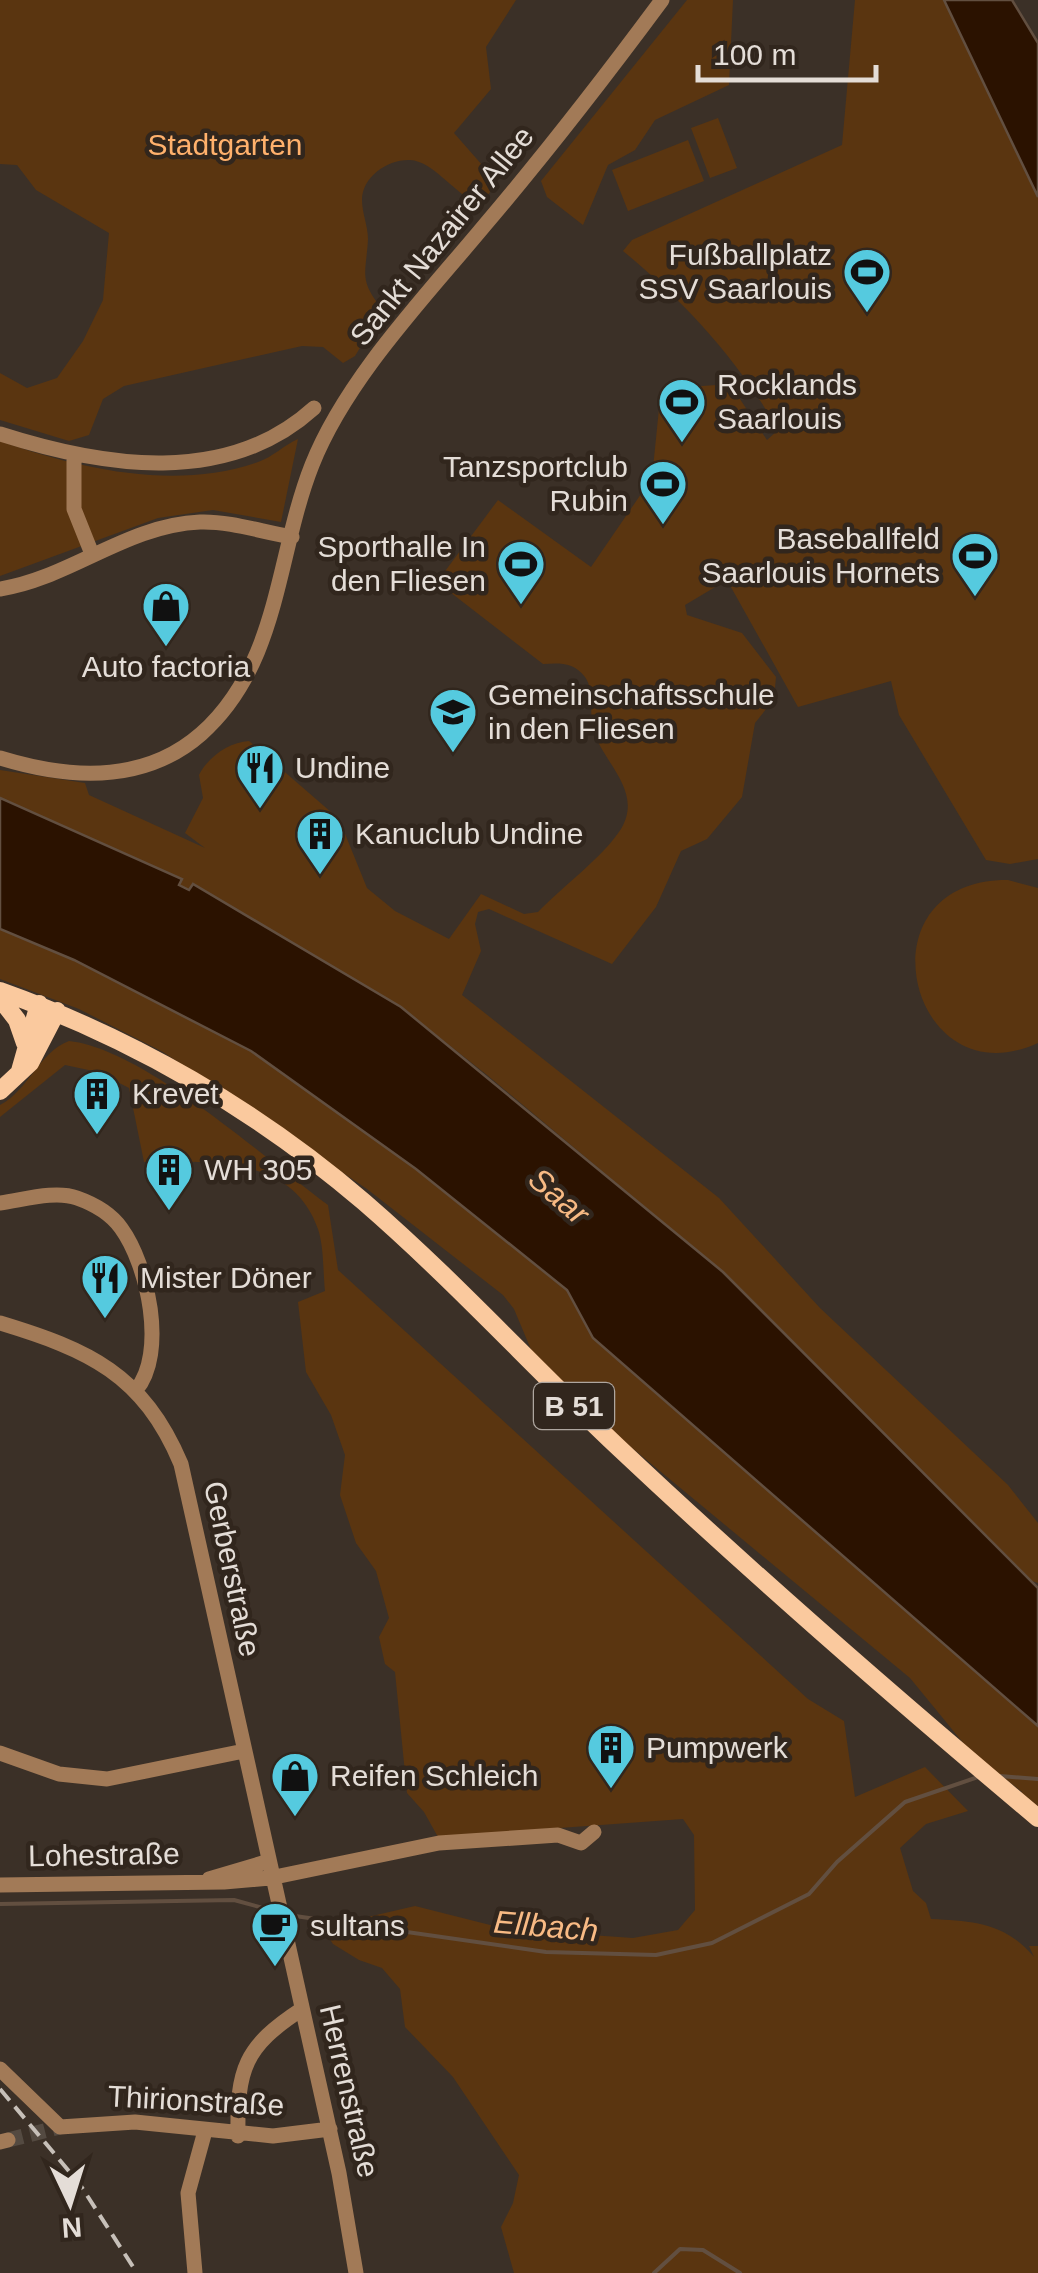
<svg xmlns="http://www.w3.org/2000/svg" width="1038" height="2273" viewBox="0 0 1038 2273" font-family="Helvetica,sans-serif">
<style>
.green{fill:#5a3510}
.water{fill:#2b1200;stroke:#624f40;stroke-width:2.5}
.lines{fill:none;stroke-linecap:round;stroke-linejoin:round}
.stream{stroke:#624f40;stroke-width:4}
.minor-tunnel{stroke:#544a41;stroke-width:15;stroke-dasharray:15 8;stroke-linecap:butt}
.minor{stroke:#a27a57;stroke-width:15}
.major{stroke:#fac99e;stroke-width:18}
.rail{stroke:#c7c0b9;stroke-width:4;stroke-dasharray:15 8;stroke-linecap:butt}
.labels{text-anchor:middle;stroke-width:9;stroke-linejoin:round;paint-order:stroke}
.shield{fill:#31261d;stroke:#aea69f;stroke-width:2.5}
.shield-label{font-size:28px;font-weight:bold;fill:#e4ddd7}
.park-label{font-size:30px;fill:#ffb16c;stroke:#31261d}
.street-label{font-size:30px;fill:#e4ddd7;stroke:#31261d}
.poi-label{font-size:30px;fill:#e4ddd7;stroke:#31261d;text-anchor:start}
.water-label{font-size:32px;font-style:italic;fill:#f8ba84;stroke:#31261d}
</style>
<rect width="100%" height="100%" fill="#3b3027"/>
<path class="green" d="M0,0H516L486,47L491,89L454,133L497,182L481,205C457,197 434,161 410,160C388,159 362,177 362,200C362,213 368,226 368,239C366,275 358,279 383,310L355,356L343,363L323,347L302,346L124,386L103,399L89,435L69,441L0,420V373L27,388L57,378L83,341L103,300L109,233L36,190L17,165L0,164Z
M687,0H733L729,85L655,120L635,150L608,165L583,225L547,197L541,181Z
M855,0H944L1038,197V859L1010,864L986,860L899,715L891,681L798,707L727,580L685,605L687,615L742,633L776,677L774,699L755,723L742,797L707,839L681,851L656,907L612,964L489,909L478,912L475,924L481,951L462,995L719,1198L820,1308L1008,1485L1038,1523V1583L1029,1580L723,1272L487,1075L401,1007L194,884L190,890L179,885L182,880L0,798V770L85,783L89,795L205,848L185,833L203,798L199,775C208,757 229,742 249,741L339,819L367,888L395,911L449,939L481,894L524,914L538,912C561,888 604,856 621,829C644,791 602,762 593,729C589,712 595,691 585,677C574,662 559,663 543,664L437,582L498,500L591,567L652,478L661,389L730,384L767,440L778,430C740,362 684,301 623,251L632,240L842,145Z
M718,118L737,168L710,178L691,128Z
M688,140L704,181L628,211L612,170Z
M298,439L281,522L213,510L158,518L0,576V441C80,469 175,491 258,462C273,457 284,445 298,439Z
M1008,880L1038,888V1043C909,1102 856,879 1008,880Z
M0,929L74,960L250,1051L416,1169L567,1290L593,1338L1038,1726V1811L1021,1797L1022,1792L969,1750L910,1678L556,1385L535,1359L514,1309L503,1295L367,1189L163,1052L79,1009L0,979Z
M69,1041C144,1049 264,1158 328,1205L338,1270L808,1699L844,1721L855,1797L925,1767L968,1811L926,1824L900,1848L913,1891L926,1903L931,1919C973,1921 1006,1923 1034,1957L1029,1946H1038V2273H514L501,2227L513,2203L519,2175L453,2077L405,2027L400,1989L382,1968L359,1960L333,1944L327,1935L329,1926L415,1906L506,1929L633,1938L678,1930L695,1910L694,1835L683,1819L438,1837L424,1812L407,1793L395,1672L385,1664L379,1637L389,1618L376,1571L356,1543L340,1495L345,1455L331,1415L306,1372L298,1302L325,1291C323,1272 324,1247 318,1229C292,1154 208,1162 144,1162L129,1088L98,1072L65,1065L0,1117V1105C29,1090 38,1053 69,1041Z"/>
<path class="water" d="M944,0H1012L1038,43V197Z
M0,798L182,879L179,885L189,890L193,884L401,1007L723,1272L1038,1588V1726L593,1338L567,1290L416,1169L251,1051L74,960L0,929Z"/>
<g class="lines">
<path class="stream" d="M1000,1776L1038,1779
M0,1904L234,1900L274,1911
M288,1915L546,1952L656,1955L712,1943L809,1894L837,1862L905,1802L981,1776
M654,2273L680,2249L703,2250L740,2273"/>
<path class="minor-tunnel" d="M8,2140L60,2127"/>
<path class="minor" d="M0,434C103,467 227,487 314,408
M74,456V509L92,554
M0,589C70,578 127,525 200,522C230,521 262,532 292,537
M0,758C68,779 144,784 201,734C280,664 276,556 312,465C346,379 425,297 484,226C546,153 605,77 662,0
M0,1203C23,1200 55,1190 77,1198C94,1204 111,1214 121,1228C148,1265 167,1353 136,1390
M0,1323C89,1350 143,1374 181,1464L339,2173L356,2273
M0,1753L59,1774L107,1779L244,1751
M209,1879L266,1862
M0,1885L224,1882L270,1878L439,1843L558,1835L581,1843L594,1832
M0,2069L60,2127L135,2122L273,2136L330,2129
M238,2136C237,2069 244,2047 302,2009
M0,2142L8,2140
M195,2273L188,2193L205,2131"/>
<path class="major" d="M0,991C132,1038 257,1110 364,1202C453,1279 533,1367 619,1448C755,1576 895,1698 1038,1818
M0,998L17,1020L25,1043
M20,1071L39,1004
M0,1091L30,1063L57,1011"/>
<path class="rail" d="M0,2089L79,2183L137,2273"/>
</g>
<defs>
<g id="stadium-pin" transform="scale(2.5)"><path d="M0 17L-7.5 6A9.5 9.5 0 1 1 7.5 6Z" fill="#55cadf" stroke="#31261d"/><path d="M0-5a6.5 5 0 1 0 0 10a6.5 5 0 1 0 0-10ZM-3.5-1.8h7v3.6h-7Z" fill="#111"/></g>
<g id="shop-pin" transform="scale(2.5)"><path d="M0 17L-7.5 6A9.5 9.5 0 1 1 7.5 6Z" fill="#55cadf" stroke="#31261d"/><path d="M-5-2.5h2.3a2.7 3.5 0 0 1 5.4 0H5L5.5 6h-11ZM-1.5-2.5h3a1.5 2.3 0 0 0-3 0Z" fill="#111"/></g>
<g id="school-pin" transform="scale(2.5)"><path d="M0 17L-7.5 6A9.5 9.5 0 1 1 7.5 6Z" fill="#55cadf" stroke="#31261d"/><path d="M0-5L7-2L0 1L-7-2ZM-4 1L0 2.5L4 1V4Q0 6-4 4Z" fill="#111"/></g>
<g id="restaurant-pin" transform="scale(2.5)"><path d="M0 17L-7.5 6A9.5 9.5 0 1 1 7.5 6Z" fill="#55cadf" stroke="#31261d"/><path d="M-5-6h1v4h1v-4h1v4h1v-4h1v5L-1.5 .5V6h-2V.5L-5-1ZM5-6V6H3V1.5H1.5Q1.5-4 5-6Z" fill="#111"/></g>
<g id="building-pin" transform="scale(2.5)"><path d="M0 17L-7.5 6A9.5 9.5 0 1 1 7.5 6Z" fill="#55cadf" stroke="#31261d"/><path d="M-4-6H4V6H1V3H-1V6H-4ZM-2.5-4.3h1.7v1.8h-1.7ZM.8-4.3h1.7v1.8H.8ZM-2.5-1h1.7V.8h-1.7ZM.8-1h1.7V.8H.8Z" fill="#111"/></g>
<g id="cafe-pin" transform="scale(2.5)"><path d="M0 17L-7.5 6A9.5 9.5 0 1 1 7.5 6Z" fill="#55cadf" stroke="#31261d"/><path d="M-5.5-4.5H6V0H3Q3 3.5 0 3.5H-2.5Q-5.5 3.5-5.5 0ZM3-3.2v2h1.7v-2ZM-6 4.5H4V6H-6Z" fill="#111"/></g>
</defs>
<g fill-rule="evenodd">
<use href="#stadium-pin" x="867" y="272"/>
<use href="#stadium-pin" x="682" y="402"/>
<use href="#stadium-pin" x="663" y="484"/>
<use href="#stadium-pin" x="975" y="556"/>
<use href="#stadium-pin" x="521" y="564"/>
<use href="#shop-pin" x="166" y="606"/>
<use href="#school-pin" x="453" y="712"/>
<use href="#restaurant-pin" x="260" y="768"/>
<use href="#building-pin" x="320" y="834"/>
<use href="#building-pin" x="97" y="1094"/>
<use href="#building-pin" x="169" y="1170"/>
<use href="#restaurant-pin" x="105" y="1278"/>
<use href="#building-pin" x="611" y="1748"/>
<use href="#shop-pin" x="295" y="1776"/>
<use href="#cafe-pin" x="275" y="1926"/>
</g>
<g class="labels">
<rect class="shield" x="534" y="1383" width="80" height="46" rx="8"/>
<g class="shield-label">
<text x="574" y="1416">B 51</text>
</g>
<g class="park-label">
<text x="225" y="155">Stadtgarten</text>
</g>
<g class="street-label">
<text transform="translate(442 236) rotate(-51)" y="10">Sankt Nazairer Allee</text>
<text transform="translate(232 1569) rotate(78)" y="10">Gerberstraße</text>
<text transform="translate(104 1855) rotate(-1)" y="10">Lohestraße</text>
<text transform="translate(349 2091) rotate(77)" y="10">Herrenstraße</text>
<text transform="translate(196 2101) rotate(3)" y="10">Thirionstraße</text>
</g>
<g class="poi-label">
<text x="832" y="265" text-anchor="end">Fußballplatz<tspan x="832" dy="34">SSV Saarlouis</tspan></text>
<text x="717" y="395">Rocklands<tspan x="717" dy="34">Saarlouis</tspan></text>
<text x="628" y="477" text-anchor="end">Tanzsportclub<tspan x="628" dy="34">Rubin</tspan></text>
<text x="940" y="549" text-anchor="end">Baseballfeld<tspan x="940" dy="34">Saarlouis Hornets</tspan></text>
<text x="486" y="557" text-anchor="end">Sporthalle In<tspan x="486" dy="34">den Fliesen</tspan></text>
<text x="166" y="677" text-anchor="middle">Auto factoria</text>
<text x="488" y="705">Gemeinschaftsschule<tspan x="488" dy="34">in den Fliesen</tspan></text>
<text x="295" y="778">Undine</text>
<text x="355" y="844">Kanuclub Undine</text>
<text x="132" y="1104">Krevet</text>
<text x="204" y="1180">WH 305</text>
<text x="140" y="1288">Mister Döner</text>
<text x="646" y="1758">Pumpwerk</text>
<text x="330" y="1786">Reifen Schleich</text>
<text x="310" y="1936">sultans</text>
</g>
<g class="water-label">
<text transform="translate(559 1196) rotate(41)" y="11">Saar</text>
<text transform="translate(546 1926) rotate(5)" y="11">Ellbach</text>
</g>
</g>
<g transform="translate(70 2203) rotate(176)" stroke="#31261d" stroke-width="8" paint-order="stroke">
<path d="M0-8L18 38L0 25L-18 38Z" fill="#e4ddd7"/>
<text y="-15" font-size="28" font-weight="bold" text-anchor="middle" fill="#e4ddd7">N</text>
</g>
<path d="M698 65v15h178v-15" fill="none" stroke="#e4ddd7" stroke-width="5"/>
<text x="713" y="65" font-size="30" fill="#e4ddd7" stroke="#31261d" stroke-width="8" paint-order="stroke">100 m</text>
</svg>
